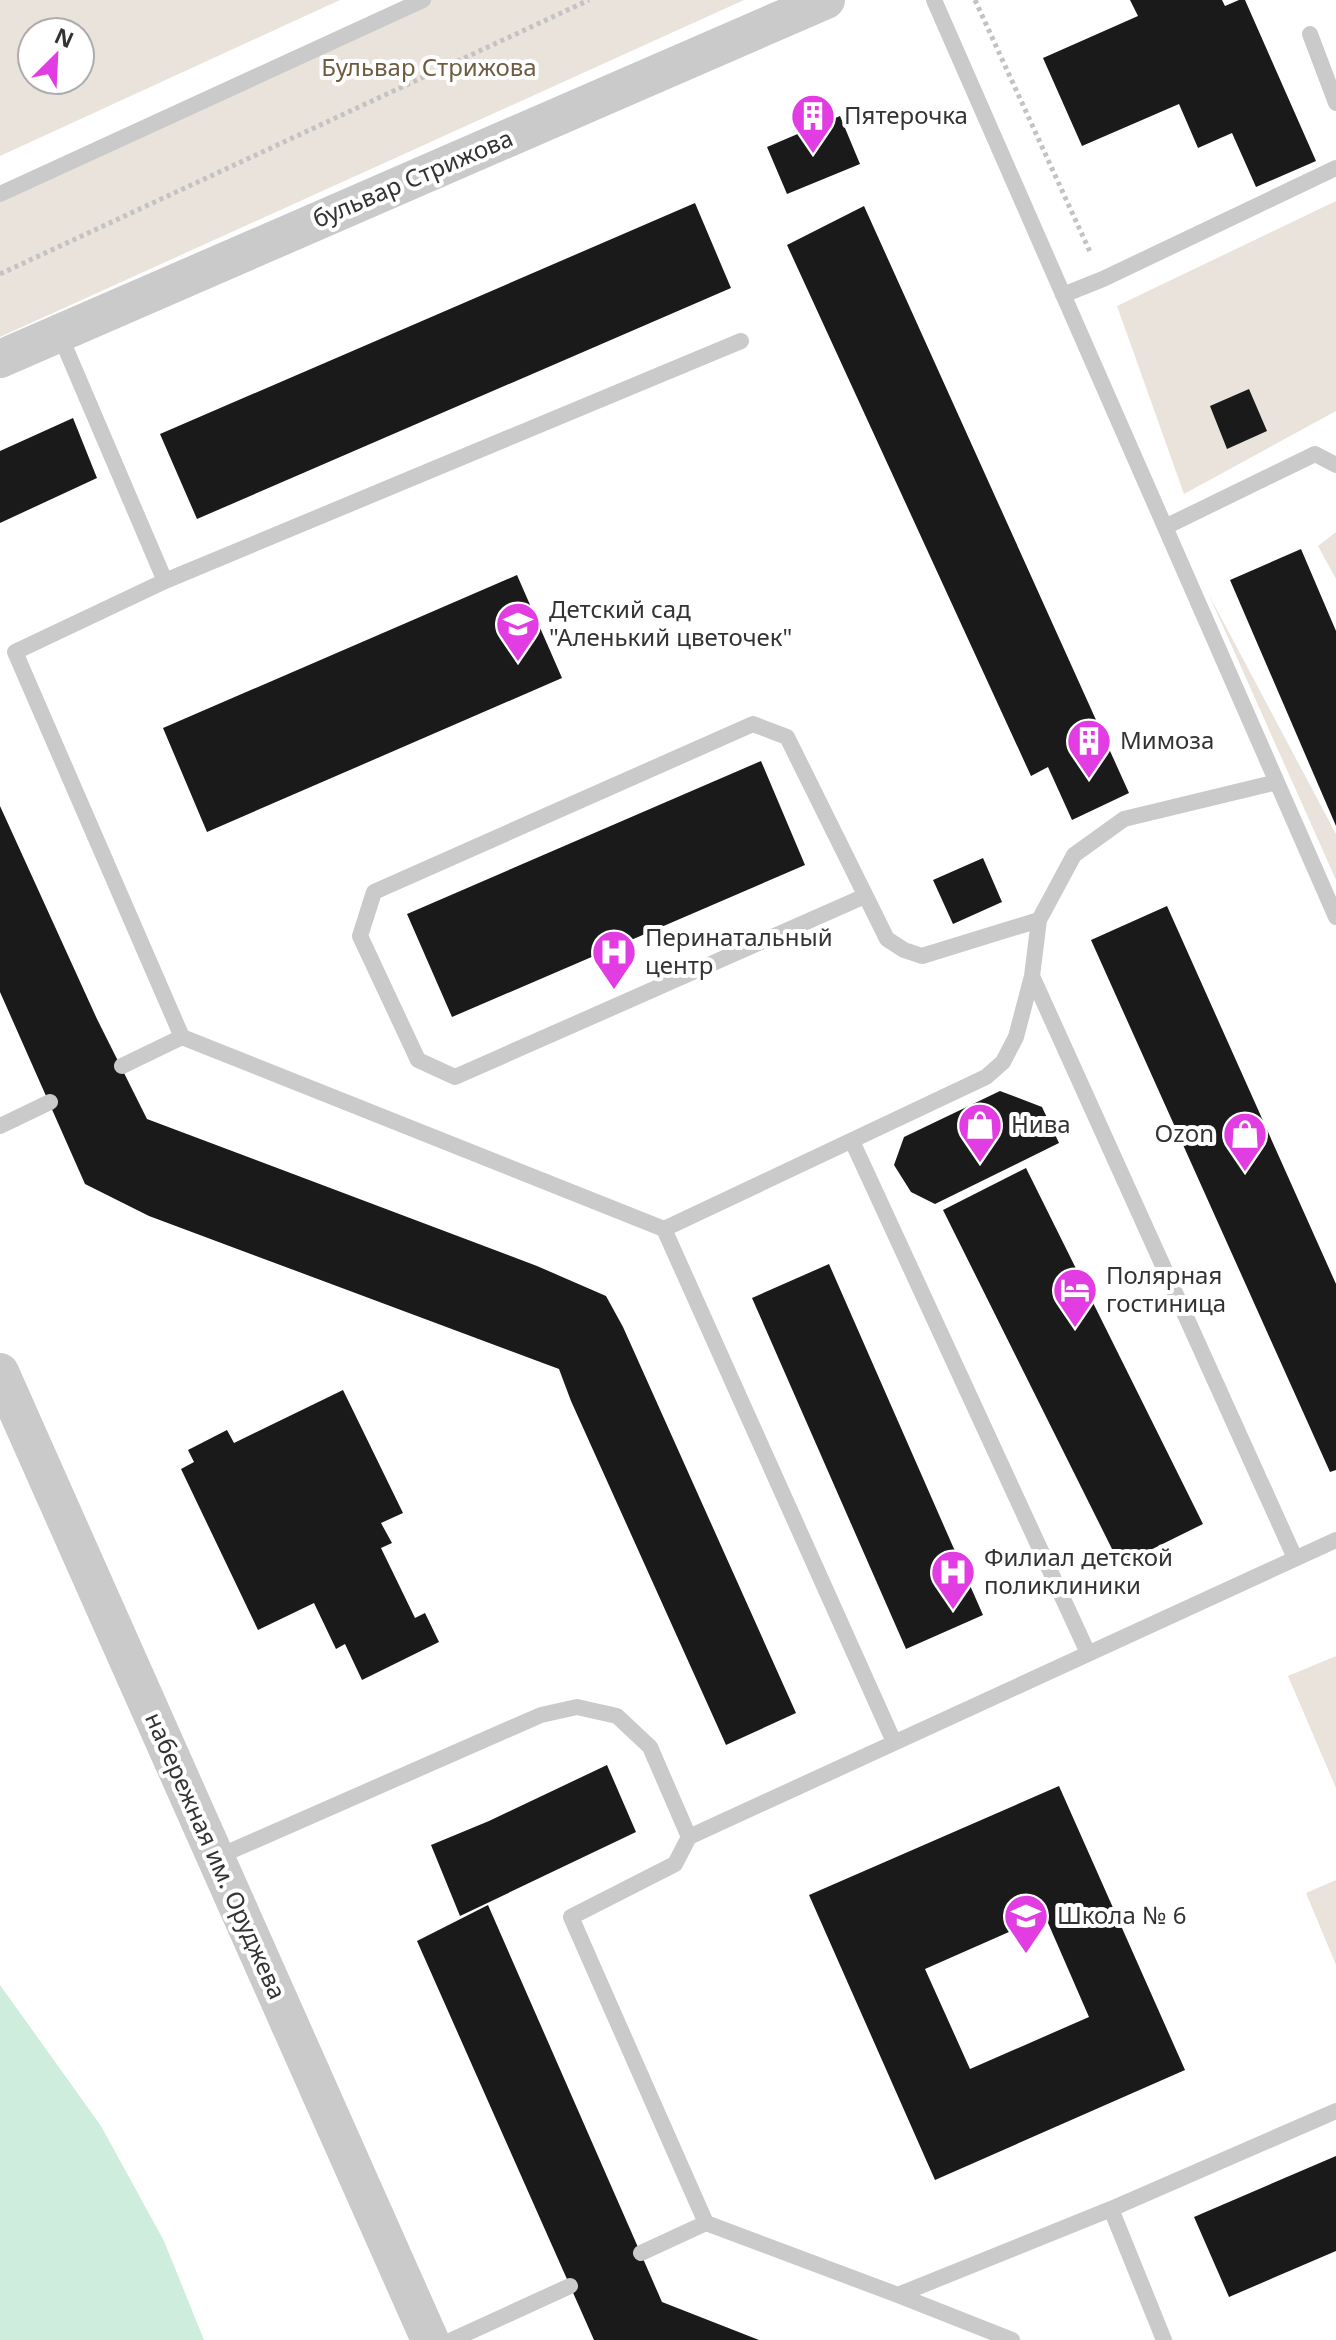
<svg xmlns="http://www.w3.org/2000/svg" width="1336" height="2340" viewBox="0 0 1336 2340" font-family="'Noto Sans',sans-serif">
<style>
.green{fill:#eae3dc;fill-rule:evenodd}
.water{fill:#cfeddd}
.building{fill:#1a1a1a;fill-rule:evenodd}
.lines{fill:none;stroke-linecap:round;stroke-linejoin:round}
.path{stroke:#c3c3c3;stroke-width:5;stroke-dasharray:4 4;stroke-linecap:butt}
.service{stroke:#cacaca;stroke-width:16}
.tertiary{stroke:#cacaca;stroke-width:38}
.labels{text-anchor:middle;stroke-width:8;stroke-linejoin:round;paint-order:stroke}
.park-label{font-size:24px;fill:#6f5c40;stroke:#fff}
.poi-label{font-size:24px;fill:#333;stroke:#fff;text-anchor:start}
.street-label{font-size:24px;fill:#333;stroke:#fff}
</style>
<rect width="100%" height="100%" fill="#fff"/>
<path class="green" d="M0,0H340L0,156ZM32,32H80V80H32Z
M414,0H744L0,337V194Z
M1336,201V411L1184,494L1117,306Z
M1336,532V579L1318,546Z
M1209,595L1336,834V880Z
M1336,1656V1788L1288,1676Z
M1336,1880V1965L1306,1893Z"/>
<path class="water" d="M0,1985L101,2126L164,2241L204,2340H0Z"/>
<path class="building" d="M1130,0H1222L1225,6L1239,0H1245L1316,161L1256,187L1232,133L1198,148L1179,104L1082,146L1043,58L1138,16Z
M840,116L860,164L787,194L767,147Z
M695,203L731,288L197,519L160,434Z
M864,206L1129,793L1072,820L1048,767L1031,776L787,245Z
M1249,389L1267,431L1227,449L1210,406Z
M73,418L97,478L0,523V451Z
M1301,549L1336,631V826L1230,580Z
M517,575L562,678L207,832L163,728Z
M761,761L805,865L452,1017L407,914Z
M0,806L97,1019L147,1119L537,1266L606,1296L623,1327L796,1713L726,1745L571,1401L559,1369L149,1216L85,1184L0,992Z
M983,858L1002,902L953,924L933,880Z
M1167,906L1336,1284V1470L1330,1472L1091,940Z
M1000,1091L1042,1107L1059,1143L935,1204L911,1192L894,1165L904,1137Z
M1026,1168L1203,1524L1120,1565L943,1210Z
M829,1264L983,1615L906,1649L752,1298Z
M343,1390L403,1513L381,1523L392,1543L381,1548L415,1618L425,1613L439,1642L362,1680L345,1644L336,1649L314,1603L258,1630L181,1469L194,1462L188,1450L227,1430L234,1443Z
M607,1765L636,1832L460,1916L431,1845L489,1821Z
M1059,1786L1185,2070L935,2180L809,1895ZM1045,1916L1089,2017L970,2069L925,1969Z
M488,1905L662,2302L759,2340H594L417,1941Z
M1336,2156V2251L1229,2297L1194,2217Z"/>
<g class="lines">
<path class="path" d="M975,0L1091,254
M0,274L589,0"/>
<path class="service" d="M934,0L1336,917
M1310,34L1336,103
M0,194L423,0
M1063,295L1103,279L1336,168
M59,333L165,581L15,652L182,1037
M1165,527L1315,454L1336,465
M165,581L741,341
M865,896L455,1077L418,1060L360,936L374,892L753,724L787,737L887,939L904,950L922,956L1039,920
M1032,976L1295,1558
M122,1066L182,1037L664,1229L894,1742
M0,1126L50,1102
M852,1141L1088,1653
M664,1229L986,1077L1003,1062L1016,1037L1032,976L1039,920L1074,855L1124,819L1277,782
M689,1837L1336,1540
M215,1858L541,1715L577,1707L617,1716L650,1747L689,1837L675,1864L571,1917L706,2223
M641,2253L706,2223L898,2295
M452,2340L570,2286
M1012,2340L898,2295L1111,2209
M1164,2340L1111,2209L1336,2111"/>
<path class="tertiary" d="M0,359L826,0
M0,1372L430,2340"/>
</g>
<defs>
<g id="building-pin" transform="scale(2.3)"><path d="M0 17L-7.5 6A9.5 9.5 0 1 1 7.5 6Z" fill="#e23ce3" stroke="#fff"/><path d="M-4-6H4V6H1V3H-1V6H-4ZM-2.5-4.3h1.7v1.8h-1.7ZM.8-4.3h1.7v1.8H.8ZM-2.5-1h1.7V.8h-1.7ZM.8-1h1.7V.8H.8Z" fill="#fff"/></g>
<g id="school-pin" transform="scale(2.3)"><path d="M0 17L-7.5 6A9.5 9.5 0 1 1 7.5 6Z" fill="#e23ce3" stroke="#fff"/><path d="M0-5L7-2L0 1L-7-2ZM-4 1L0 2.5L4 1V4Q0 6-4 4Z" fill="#fff"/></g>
<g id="hospital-pin" transform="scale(2.3)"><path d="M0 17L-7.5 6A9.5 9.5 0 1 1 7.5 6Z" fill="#e23ce3" stroke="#fff"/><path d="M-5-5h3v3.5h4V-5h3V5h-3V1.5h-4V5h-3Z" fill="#fff"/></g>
<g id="shop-pin" transform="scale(2.3)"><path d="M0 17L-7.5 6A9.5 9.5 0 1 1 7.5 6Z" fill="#e23ce3" stroke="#fff"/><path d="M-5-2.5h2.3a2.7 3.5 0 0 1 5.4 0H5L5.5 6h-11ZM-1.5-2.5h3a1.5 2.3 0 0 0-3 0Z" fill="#fff"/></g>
<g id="hotel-pin" transform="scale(2.3)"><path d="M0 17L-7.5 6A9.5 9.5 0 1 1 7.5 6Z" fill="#e23ce3" stroke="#fff"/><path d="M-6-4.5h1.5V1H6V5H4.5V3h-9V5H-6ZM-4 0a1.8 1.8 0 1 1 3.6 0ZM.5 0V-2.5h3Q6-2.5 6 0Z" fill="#fff"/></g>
</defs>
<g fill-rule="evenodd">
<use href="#building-pin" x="813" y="116"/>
<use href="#school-pin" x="518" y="624"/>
<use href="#building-pin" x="1089" y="741"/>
<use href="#hospital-pin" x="614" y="952"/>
<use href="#shop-pin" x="980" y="1125"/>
<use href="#shop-pin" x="1245" y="1134"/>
<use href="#hotel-pin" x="1075" y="1290"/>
<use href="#hospital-pin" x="953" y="1572"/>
<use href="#school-pin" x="1026" y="1916"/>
</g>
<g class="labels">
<g class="park-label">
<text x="429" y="76">Бульвар Стрижова</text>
</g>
<g class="poi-label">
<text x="844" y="124">Пятерочка</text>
<text x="549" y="618">Детский сад<tspan x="549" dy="28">"Аленький цветочек"</tspan></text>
<text x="1120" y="749">Мимоза</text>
<text x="645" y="946">Перинатальный<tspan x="645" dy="28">центр</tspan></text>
<text x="1011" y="1133">Нива</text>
<text x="1214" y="1142" text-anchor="end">Ozon</text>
<text x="1106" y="1284">Полярная<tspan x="1106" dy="28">гостиница</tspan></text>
<text x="984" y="1566">Филиал детской<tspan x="984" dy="28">поликлиники</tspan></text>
<text x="1057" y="1924">Школа № 6</text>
</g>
<g class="street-label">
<text transform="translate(413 179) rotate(-23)" y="8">бульвар Стрижова</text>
<text transform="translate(215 1856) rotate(66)" y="8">набережная им. Оруджева</text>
</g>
</g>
<g transform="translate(56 56) rotate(24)"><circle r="38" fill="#ffffff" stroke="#adadad" stroke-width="2"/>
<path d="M0-6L14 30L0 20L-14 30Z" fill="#e23ce3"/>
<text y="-12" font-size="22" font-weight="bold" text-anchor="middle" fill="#333333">N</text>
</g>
</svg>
